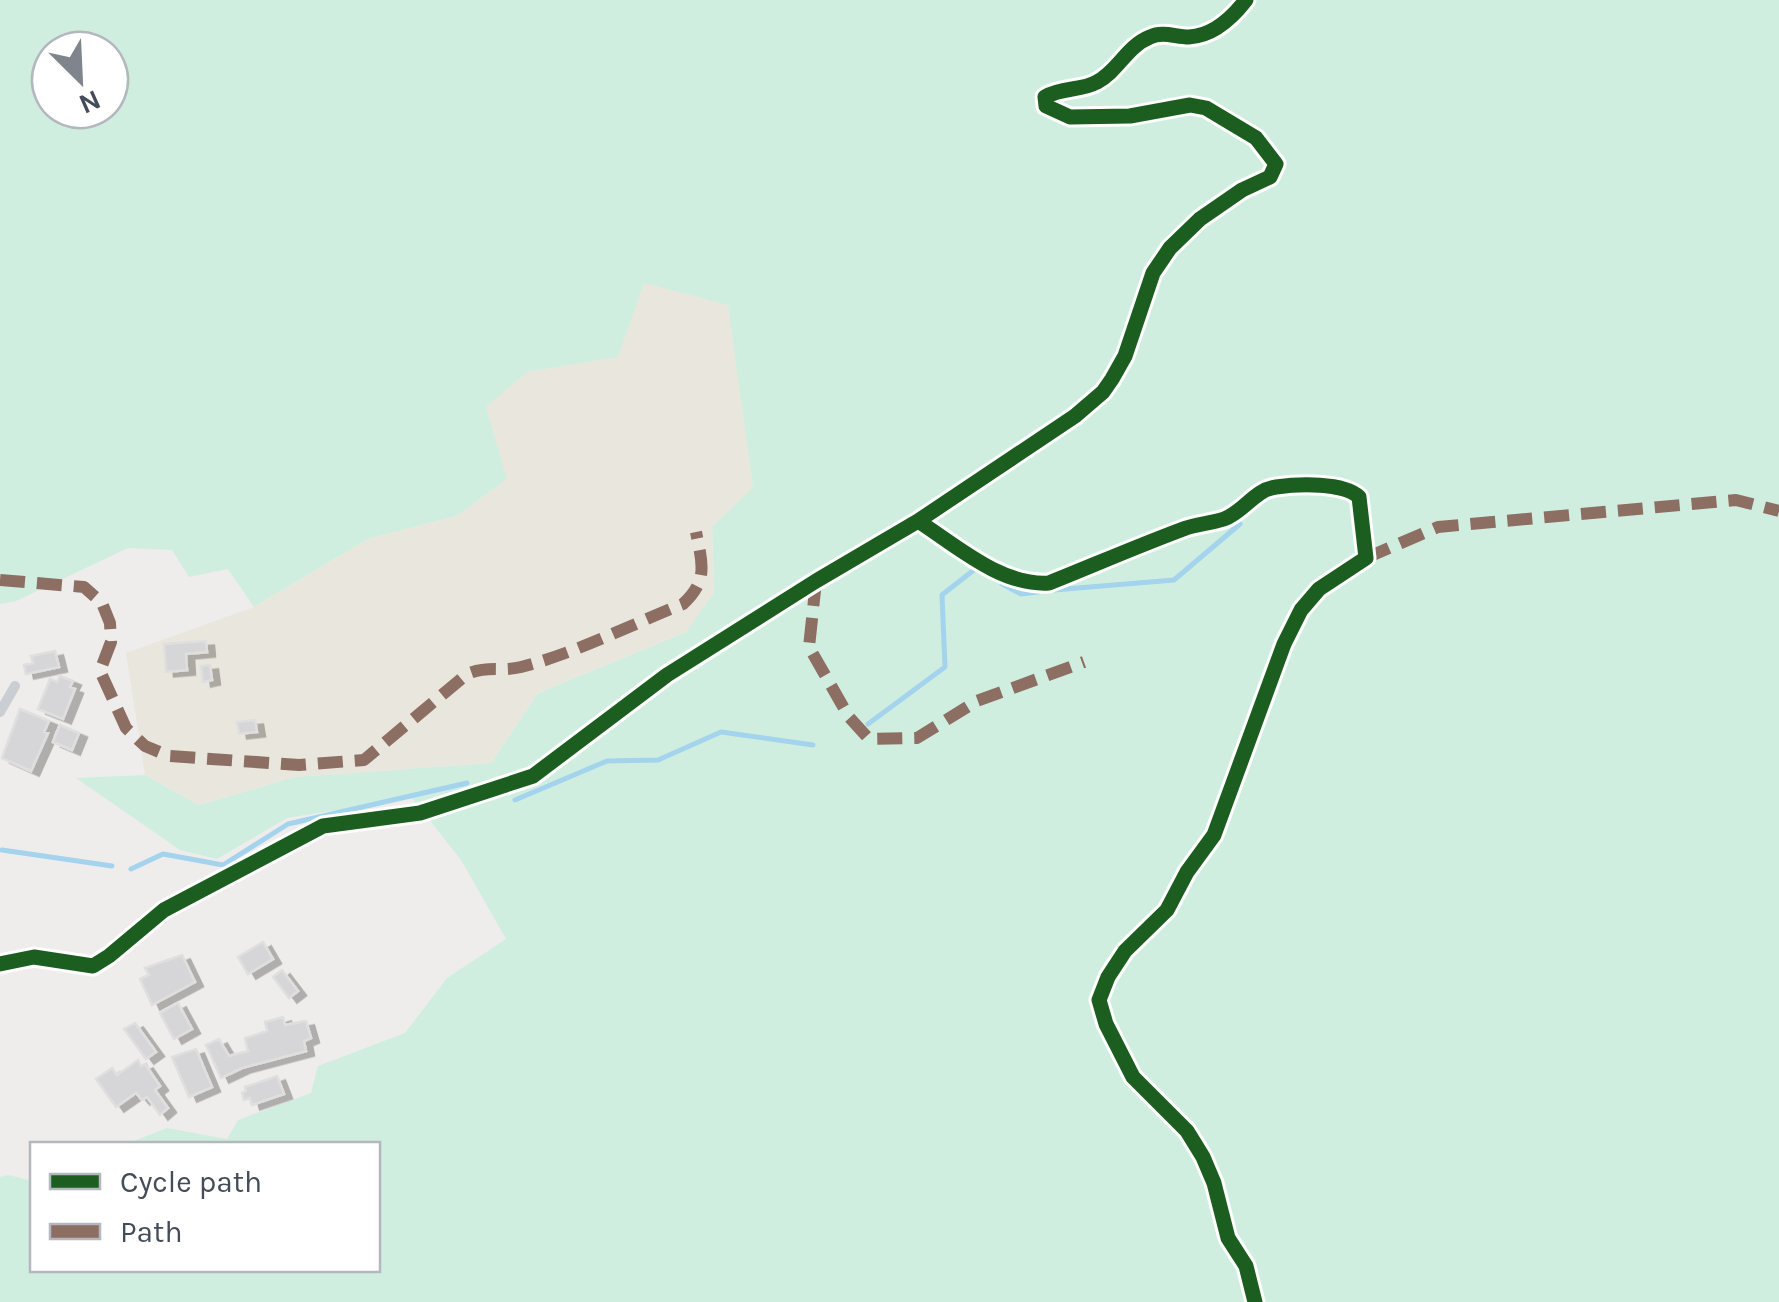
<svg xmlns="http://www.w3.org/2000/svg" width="1779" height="1302" viewBox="0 0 1779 1302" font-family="Karla,sans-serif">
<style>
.green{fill:#d0eedf;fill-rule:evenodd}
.sand{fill:#e9e7dd}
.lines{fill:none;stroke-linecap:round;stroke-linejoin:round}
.stream{stroke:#a3d3ed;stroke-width:5}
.building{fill:#d6d6d8;stroke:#dfdfdf;stroke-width:2.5;filter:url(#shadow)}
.service{stroke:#cacdd1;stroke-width:10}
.minor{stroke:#cacdd1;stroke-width:20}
.quiet{stroke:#8d6e63;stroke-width:12;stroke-dasharray:25 12;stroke-linecap:butt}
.cycleway-casing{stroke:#fff;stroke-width:21}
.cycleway{stroke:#1b5e20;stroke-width:15}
</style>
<defs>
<filter id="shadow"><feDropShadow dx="8" dy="4.5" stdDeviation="0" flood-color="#0004"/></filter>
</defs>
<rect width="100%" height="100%" fill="#eeedec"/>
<path class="green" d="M0,0H1779V1302H0V1177L9,1175L32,1181V1270H378V1144H126L167,1128L227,1139L238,1120L311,1093L318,1066L405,1033L447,978L506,939L461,860L412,798L287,818L217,859L180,850L76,778L145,775L199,805L294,777L491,763L538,693L686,632L714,592L712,527L619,358L527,372L507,479L457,516L368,539L254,607L228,569L189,577L172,550L128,548L16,601L0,604ZM50,50H110V110H50Z"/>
<path class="sand" d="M644,283L728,305L753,487L712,527L714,592L686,632L538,693L491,763L294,777L199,805L145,775L126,653L254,607L368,539L457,516L507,479L486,407L527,372L618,357Z"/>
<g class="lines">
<path class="stream" d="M1002,584L1021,594L1038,592
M1054,590L1174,580L1240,524
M868,724L945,667L942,595L975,569
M515,800L607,761L658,760L721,732L813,745
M2,850L112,866
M131,869L163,854L223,865L288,824L467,783"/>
</g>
<path class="building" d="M206,641L207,652L186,654L187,670L166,672L164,644Z
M55,651L59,667L26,674L24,665L33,663L31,656Z
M210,665L212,680L203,682L201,666Z
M60,676L73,681L70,687L75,689L63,719L38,709L50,679L57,682Z
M20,709L49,721L44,732L48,733L31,771L2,758Z
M255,720L257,732L239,734L237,722Z
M60,725L79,733L72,750L53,742Z
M263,942L273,959L248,974L238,957Z
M182,955L195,982L152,1005L140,979L149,975L145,968Z
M282,970L298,991L289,998L273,977Z
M178,1003L192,1029L174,1039L160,1013Z
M283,1017L285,1025L306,1021L311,1038L304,1041L306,1051L242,1068L221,1078L206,1045L219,1039L229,1056L248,1051L245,1038L267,1031L265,1022Z
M135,1023L156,1052L146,1059L124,1029Z
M196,1049L212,1087L189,1097L172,1057Z
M138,1060L141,1066L145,1064L160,1086L155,1090L168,1108L160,1115L147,1097L142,1100L136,1093L116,1107L96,1079L112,1068L117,1075Z
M277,1076L284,1094L252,1105L250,1098L244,1100L242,1093L246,1091L245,1087Z"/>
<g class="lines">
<path class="service" d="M0,712L15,686"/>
<path class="minor" d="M918,521C957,546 1001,586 1049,583C1094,565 1140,545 1186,528C1198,524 1212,523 1224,519C1244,512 1254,490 1276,487C1298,484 1343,482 1359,497L1366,558L1319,589L1301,610L1284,644L1214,835L1187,872L1167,910L1125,951L1108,977L1099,1000L1106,1024L1133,1077L1187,1131L1203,1157L1214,1183L1228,1238L1246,1266L1255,1302
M0,964L34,957L93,966L109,956L164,910L323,826L420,813L533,776L667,675L816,581L918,521L1075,416L1103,392L1112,379L1125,356L1153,273L1170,248L1200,219L1242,190L1270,177L1276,164L1256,138L1206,108L1190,105L1130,116L1070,117L1046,106L1045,97C1062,87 1081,91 1097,82C1118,71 1127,46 1150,37C1163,31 1175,37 1189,37C1213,36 1232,18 1246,0"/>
<path class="quiet" d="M1366,558L1438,527L1736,500L1779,511
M0,580L84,587L102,603L110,623L111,642L100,671L126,728L145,746L169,756L299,765L364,760L467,674C488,665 501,672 521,667C576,653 630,625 683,604C709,580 702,563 696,532
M816,581L809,647L849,717L869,739L917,738L977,701L1084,662"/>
<g class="cycleway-casing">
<path id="cycleway" d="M918,521C957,546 1001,586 1049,583C1094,565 1140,545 1186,528C1198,524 1212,523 1224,519C1244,512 1254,490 1276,487C1298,484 1343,482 1359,497L1366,558L1319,589L1301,610L1284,644L1214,835L1187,872L1167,910L1125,951L1108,977L1099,1000L1106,1024L1133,1077L1187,1131L1203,1157L1214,1183L1228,1238L1246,1266L1255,1302
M0,964L34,957L93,966L109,956L164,910L323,826L420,813L533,776L667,675L816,581L918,521L1075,416L1103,392L1112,379L1125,356L1153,273L1170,248L1200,219L1242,190L1270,177L1276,164L1256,138L1206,108L1190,105L1130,116L1070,117L1046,106L1045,97C1062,87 1081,91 1097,82C1118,71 1127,46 1150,37C1163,31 1175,37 1189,37C1213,36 1232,18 1246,0"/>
</g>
<use href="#cycleway" class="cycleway"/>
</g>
<rect x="30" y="1142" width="350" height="130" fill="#ffffff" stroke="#b4b7bd" stroke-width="2.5"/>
<rect x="50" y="1174" width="50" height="15" fill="#1b5e20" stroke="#b4b7bd" stroke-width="2.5"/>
<text x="120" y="1192" font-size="30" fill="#444c59">Cycle path</text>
<rect x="50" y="1224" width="50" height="15" fill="#8d6e63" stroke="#b4b7bd" stroke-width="2.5"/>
<text x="120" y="1242" font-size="30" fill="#444c59">Path</text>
<g transform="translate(80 80) rotate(156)"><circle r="48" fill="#ffffff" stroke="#b4b7bd" stroke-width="2.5"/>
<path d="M0-8L18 38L0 25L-18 38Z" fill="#80848c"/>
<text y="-15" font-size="28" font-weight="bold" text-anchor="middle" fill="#444c59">N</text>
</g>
</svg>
